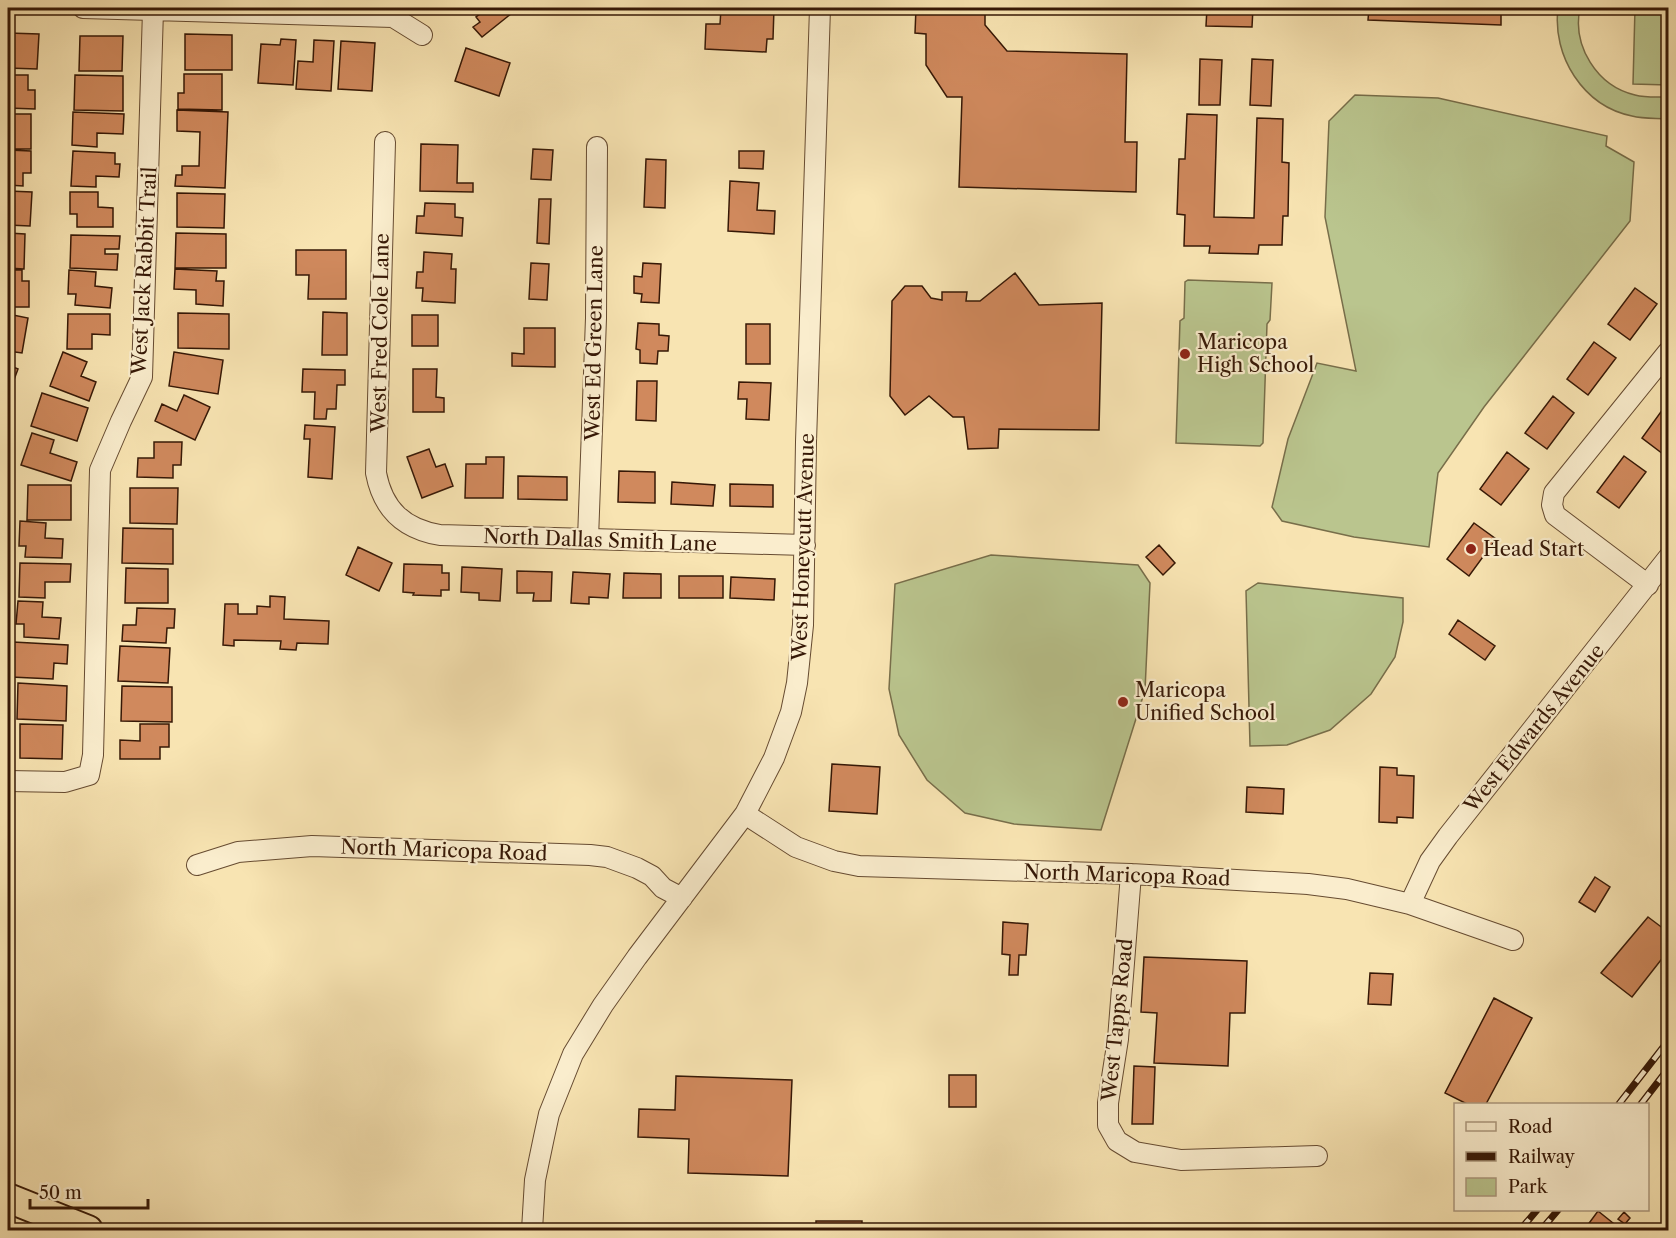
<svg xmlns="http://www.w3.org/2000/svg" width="1676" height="1238" viewBox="0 0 1676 1238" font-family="'Libre Caslon Text',serif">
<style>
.green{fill:#bac58e;stroke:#786e4a;stroke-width:1.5}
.building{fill:#d0895d;stroke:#361806;stroke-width:1.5}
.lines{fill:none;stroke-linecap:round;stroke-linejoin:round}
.minor-casing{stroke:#664b31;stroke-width:22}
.highway-casing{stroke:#361806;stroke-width:32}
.minor{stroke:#faedcd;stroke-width:20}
.highway{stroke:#f8e4b2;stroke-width:28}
.rail-casing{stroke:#361806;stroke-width:7}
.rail{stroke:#faedcd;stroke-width:4.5;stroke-dasharray:14;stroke-linecap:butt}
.poi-dot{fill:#8f2418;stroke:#faedcd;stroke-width:2}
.labels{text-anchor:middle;stroke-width:4.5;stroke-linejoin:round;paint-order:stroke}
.street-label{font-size:20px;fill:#361806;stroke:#faedcd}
.poi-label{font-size:20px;fill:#361806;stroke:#faedcd;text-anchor:start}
</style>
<rect width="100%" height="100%" fill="#f8e4b2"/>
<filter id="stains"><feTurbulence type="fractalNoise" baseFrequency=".00333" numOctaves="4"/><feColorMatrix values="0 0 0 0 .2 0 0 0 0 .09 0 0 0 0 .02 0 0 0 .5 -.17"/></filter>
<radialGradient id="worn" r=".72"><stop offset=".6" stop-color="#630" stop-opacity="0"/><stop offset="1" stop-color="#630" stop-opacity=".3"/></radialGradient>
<path class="green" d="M1558,8H1580C1572,46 1597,86 1635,95C1646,98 1658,97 1668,97V119C1656,118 1644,119 1632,116C1583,106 1552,56 1558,8Z
M1635,8H1668V85L1633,84Z
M1355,95L1438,98L1607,136L1606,146L1634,162L1630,221L1484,407L1438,473L1429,547L1354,537L1282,521L1272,507L1288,439L1317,363L1356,371L1325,217L1329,121Z
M1188,280L1272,283L1270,320L1267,324L1263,443L1260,446L1176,443L1180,321L1184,318L1185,282Z
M991,555L1138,565L1150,583L1145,690L1101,830L1014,824L965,813L927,780L899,735L889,689L895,584Z
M1258,583L1403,598V622L1395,657L1371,694L1330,730L1287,745L1250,746L1246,591Z"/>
<path class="building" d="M488,8H516L517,9L482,37L473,27L480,22L476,17Z
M709,8H774L773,39H767L766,52L705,49L706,24H720L721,9Z
M916,8H985V25L1007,51L1127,54L1125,142H1137L1136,192L959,187L962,97H947L926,65V34L915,33Z
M1207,8H1253L1252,27L1206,26Z
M1369,8H1520V11L1501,10V25L1368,20Z
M8,33L39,34L37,69L8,68Z
M185,34L232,35V70H185Z
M80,36H123L122,71H79Z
M281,39L296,40L293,85L258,83L261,44L280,45Z
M314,40L334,41L331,91L296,89L298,61L313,62Z
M341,41L375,43L372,91L338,89Z
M466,48L510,63L499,96L455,81Z
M1200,59L1222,60L1220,105H1199Z
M1252,59L1273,60L1271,106L1250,105Z
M184,74H222V110L178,109V93H184Z
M8,75H28V90H35V109L8,108Z
M75,75L123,76V111L74,110Z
M177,110L228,112L225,188L175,186L176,175H182V166H199L200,132L177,131Z
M73,112L124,114L123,134L97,133V147L72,145Z
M8,114H31V149H8Z
M1187,114L1217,115L1214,217L1254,218L1257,118L1283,119L1282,162L1289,163L1288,216H1283L1282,245H1259L1258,254L1209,253L1210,246H1184L1185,215L1177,214L1179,159H1185Z
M421,144L458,145L457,183H473V192L420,191Z
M533,149L553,150L551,180L531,179Z
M8,150L31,151V173H23V186L8,185Z
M73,151L115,153V164H120L119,177L96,176V187L71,186Z
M739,151H764L763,169L739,168Z
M646,159L666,160L665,208L644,207Z
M730,181L759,183L757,210L775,211L774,234L728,231Z
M8,191L32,192L30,226L8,225Z
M70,192H98V207L113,208V227H77V214H70Z
M177,193L225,194L224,228L177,227Z
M539,199H551L549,244L537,243Z
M425,203L455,204V217L463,218L462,236L416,233L417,216H424Z
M8,233L25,234L24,269L8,268Z
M176,233L226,234V268H175Z
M71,235L120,236L119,249H105V254H118L117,270L70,268Z
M296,250H346V299H308L309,275H296Z
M424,252L452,254L451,269H456L455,303L422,301L423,288H416L417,272H423Z
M531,263L549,264L547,300L529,299Z
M643,263L661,264L659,303L641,302L642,294L634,293V276L642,277Z
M175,269L217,271L216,281H224L223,306L196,304V290L174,289Z
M8,270H22V281H29V307H8Z
M69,270L96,272L95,286L112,288L110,308L75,305L76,294H68Z
M1015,273L1039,305L1102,303L1099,430L999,429L998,448L968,449L964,417H953L929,396L905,415L890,396L892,301L905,286H922L931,298L942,300V292H967L966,301H980Z
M1635,288L1657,304L1630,340L1608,324Z
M323,312L347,313V355H322Z
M178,313L229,314V349L178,348Z
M8,314L28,318L22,353L8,351Z
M68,314H110V335L92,334V349H67Z
M412,315H438V346H412Z
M638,323L659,324V335L669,336L668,351H658L657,364L640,363V350L636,349Z
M746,324H770V364H746Z
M524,328H555V367L512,366V353L524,354Z
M1594,342L1616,358L1588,395L1567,379Z
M63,352L87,362L81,376L96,382L89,401L50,386Z
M174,352L223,360L218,394L169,386Z
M8,365L18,369L8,396Z
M303,369L345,370V385H337L336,409H327L326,419H314L315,392H302Z
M413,369H437L436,397L444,398V412H413Z
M637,381H657L656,421L636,420Z
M739,382L771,383L769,420L746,419L747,399H738Z
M42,393L88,408L77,441L31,426Z
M184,395L210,407L195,440L155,421L162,404L177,411Z
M1553,396L1574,413L1547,449L1525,433Z
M1668,402V447L1663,454L1642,438Z
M305,425L335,427L332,479L308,477L310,439H304Z
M32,433L54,440L50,453L77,462L71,481L21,465Z
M154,442H182L181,465H173V478L137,477L138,458H154Z
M429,449L436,467L445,464L453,486L422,498L407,457Z
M1507,452L1529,469L1501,505L1480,489Z
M1624,456L1646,472L1619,508L1597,492Z
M486,457H504L503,498H465L466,464H486Z
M619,471L655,472V503L618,502Z
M518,476L567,477V500L518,499Z
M672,482L715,485L713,506L671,504Z
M730,484L773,485V507L730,506Z
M28,485H71V520H27Z
M130,488H178L177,524L130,523Z
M20,521L46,523L45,538L63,539L62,558L25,557L26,546H19Z
M1474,523L1496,539L1469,576L1447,559Z
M123,528L173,529V564L122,563Z
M1159,545L1175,563L1163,575L1146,557Z
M358,547L392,563L379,591L346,575Z
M20,563L71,564L70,582H45V598L19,597Z
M404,564L442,565V573H449V590H441V596L413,595L414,593L403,592Z
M462,567L502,569L500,601L479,600V593L461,592Z
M126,568L168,569V603H125Z
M517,571L552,572L551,601H533L534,593H517Z
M573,572L610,574L608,598L589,597V604L571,603Z
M624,573L661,574V598H623Z
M679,576H723V598H679Z
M731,577L775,579L774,600L730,598Z
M270,596L285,597L284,619L329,621L328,644L297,643L296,650L280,649L281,641L234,640V646L223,645L225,604H238V614H257V606L270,607Z
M18,601L43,602L42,617L61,618L59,639L24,637V624H16Z
M137,608L175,609L174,628H167L166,643L122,641L123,625H136Z
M1458,620L1495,646L1485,660L1449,634Z
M13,642L68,645L67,664L54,663L53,679L11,677Z
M120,646L170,648L168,683L118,681Z
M18,683L67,686L66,721L17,719Z
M122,686L172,687V722L121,721Z
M20,724L63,725L62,759L20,758Z
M140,724H169V747H160V759H120V740L140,741Z
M832,764L880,767L877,814L829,811Z
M1380,767L1397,768V775L1414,776L1413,818L1397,817V823L1379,822Z
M1247,787L1284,789L1283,814L1246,812Z
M1595,877L1610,887L1595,912L1579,902Z
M1648,917L1668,932V951L1632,997L1601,973Z
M1003,922L1028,924L1026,955H1019L1018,975H1009L1010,955L1002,954Z
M1144,957L1247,961L1245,1013H1230L1228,1066L1154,1063L1157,1013L1141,1012Z
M1370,973L1393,974L1391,1005L1368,1004Z
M1494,998L1532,1018L1486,1104H1467L1445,1093Z
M1134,1066L1155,1067L1153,1124H1132Z
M949,1075H976V1107H949Z
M676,1076L792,1080L788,1176L688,1173L689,1139L638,1137L639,1109L675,1110Z
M1598,1211L1618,1227L1622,1230H1584Z
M1624,1212L1630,1218L1625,1224L1618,1219Z
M816,1221H862V1230H816Z"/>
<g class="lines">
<g class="minor-casing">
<path id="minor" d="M83,8L393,17L422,35
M385,142L376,473C383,510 404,529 440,535L805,545
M588,539L596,318L597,147
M1648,585L1555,515L1552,505L1554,493L1668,352
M8,781L65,782L89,775L93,755L100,470L121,421L142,377L153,10
M745,814L796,847L834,861L859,866L1131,874L1308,884L1347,889L1410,904L1513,940
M197,865L238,852L312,846L590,855L607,857L637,868L652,876L663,888L682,898
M1131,874L1118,1039L1108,1103V1125L1117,1141L1135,1152L1181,1160L1317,1156
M1410,904L1430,861L1448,836L1668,558
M532,1230L535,1180L544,1137L549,1114L573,1054L603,1005L637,957L745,814L774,758L791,712L797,683L803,625L806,442L820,8"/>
</g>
<g class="highway-casing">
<path id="highway" d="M8,1198L88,1230"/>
</g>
<use href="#minor" class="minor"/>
<use href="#highway" class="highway"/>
<g class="rail-casing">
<path id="rail" d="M1619,1104L1668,1041
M1641,1104L1668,1069
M1520,1230L1537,1210
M1541,1230L1558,1210"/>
</g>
<use href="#rail" class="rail"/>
</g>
<g class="poi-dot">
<circle cx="1185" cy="354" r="6"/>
<circle cx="1471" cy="549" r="6"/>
<circle cx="1123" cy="702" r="6"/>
</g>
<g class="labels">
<g class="street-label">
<text transform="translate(144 271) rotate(-87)" y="7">West Jack Rabbit Trail</text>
<text transform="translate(380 333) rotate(-89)" y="7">West Fred Cole Lane</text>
<text transform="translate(594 343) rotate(-89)" y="7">West Ed Green Lane</text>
<text transform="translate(600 540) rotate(2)" y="7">North Dallas Smith Lane</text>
<text transform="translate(803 547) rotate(-88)" y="7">West Honeycutt Avenue</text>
<text transform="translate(1534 728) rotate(-51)" y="7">West Edwards Avenue</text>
<text transform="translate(444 850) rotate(2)" y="7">North Maricopa Road</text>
<text transform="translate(1127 875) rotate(2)" y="7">North Maricopa Road</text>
<text transform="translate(1117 1020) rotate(-84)" y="7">West Tapps Road</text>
</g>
<g class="poi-label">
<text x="1197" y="349">Maricopa<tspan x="1197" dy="23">High School</tspan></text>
<text x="1483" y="556">Head Start</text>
<text x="1135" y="697">Maricopa<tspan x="1135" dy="23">Unified School</tspan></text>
</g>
</g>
<rect width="1676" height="1238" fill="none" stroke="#f8e4b2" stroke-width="30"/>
<rect x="9" y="9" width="1658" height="1220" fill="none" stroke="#361806" stroke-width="3"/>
<rect x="15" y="15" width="1646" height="1208" fill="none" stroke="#361806" stroke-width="1.5"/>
<rect x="1454" y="1103" width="195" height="108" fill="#faedcd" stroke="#ac987d" stroke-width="1.5"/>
<rect x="1466" y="1122" width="30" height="9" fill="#faedcd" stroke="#ac987d" stroke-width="1.5"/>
<text x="1508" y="1133" font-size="18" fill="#361806">Road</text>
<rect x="1466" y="1152" width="30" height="9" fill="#361806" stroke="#ac987d" stroke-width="1.5"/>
<text x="1508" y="1163" font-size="18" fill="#361806">Railway</text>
<rect x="1466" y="1178" width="30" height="18" fill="#bac58e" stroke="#ac987d" stroke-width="1.5"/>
<text x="1508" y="1193" font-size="18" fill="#361806">Park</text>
<path d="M30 1199v9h118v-9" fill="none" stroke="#361806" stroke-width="3"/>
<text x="39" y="1199" font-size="18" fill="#361806" stroke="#faedcd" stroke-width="4.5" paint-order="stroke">50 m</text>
<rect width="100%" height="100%" filter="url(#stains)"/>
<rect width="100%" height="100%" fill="url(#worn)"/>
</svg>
